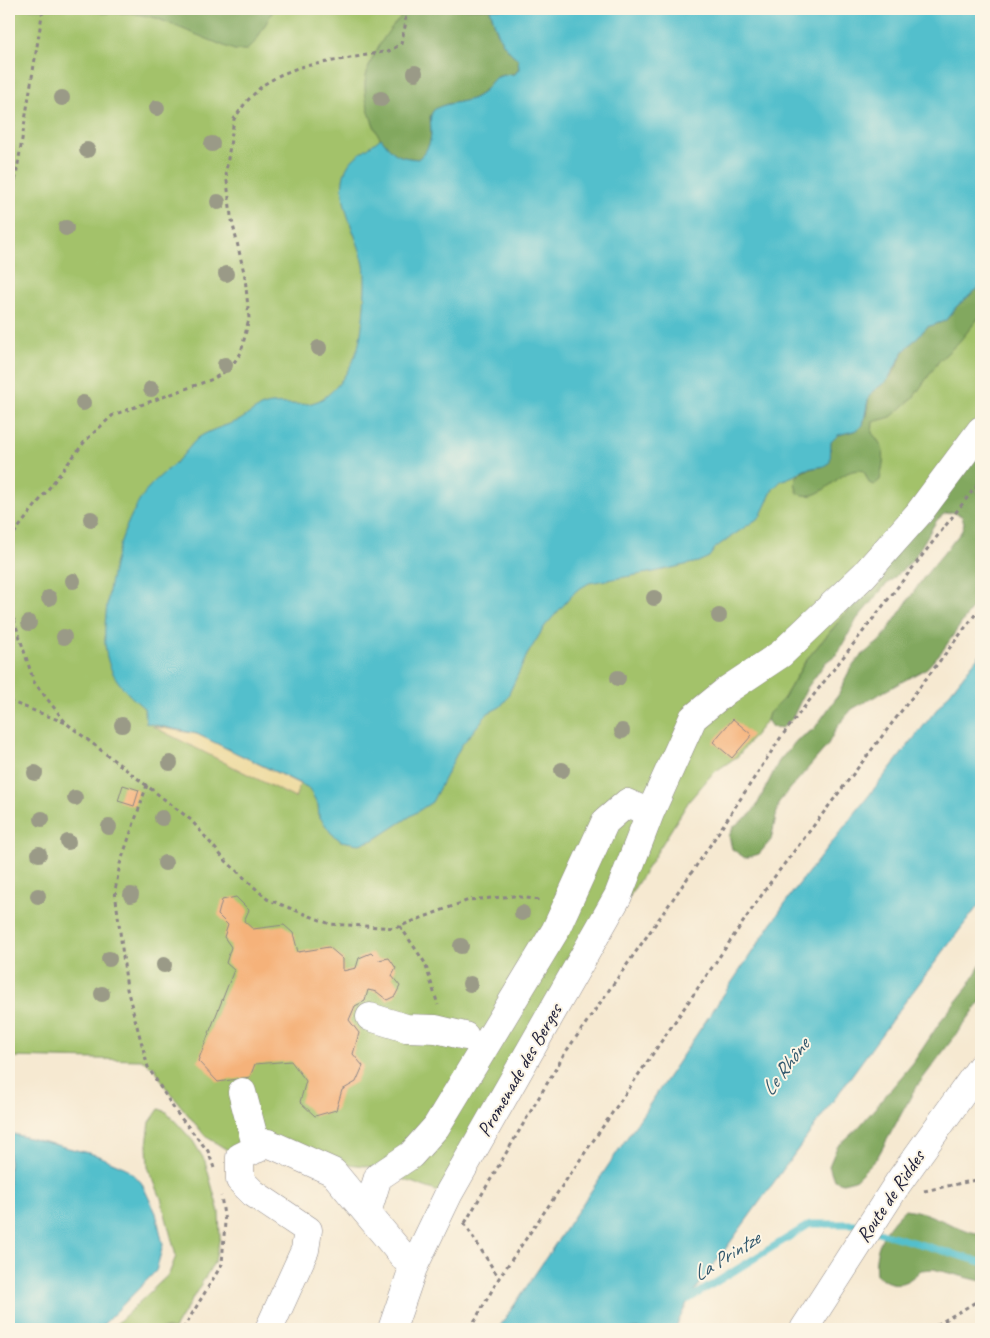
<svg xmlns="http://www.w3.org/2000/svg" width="990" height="1338" viewBox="0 0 990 1338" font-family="Caveat,sans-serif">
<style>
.green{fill:#a3c26a;stroke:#627252}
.forest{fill:#82a85e;stroke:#52654c}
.sand{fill:#eeda9e;stroke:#887e6c}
.water{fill:#52bfcc;stroke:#3a7084}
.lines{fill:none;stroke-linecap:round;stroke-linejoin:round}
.stream{stroke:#52bfcc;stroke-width:7}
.building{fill:#f5b27a}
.minor-casing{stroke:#8c8686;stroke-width:29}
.path{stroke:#8c8686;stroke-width:3;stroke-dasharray:4 4;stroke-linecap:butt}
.minor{stroke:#fff;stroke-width:28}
.tree{fill:#9a9a87}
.labels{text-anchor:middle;stroke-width:4;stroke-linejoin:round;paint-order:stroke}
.street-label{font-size:20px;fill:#22223b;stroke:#fcf5e5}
.water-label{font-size:21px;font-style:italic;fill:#33596e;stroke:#fcf5e5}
</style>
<rect width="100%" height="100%" fill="#fcf5e5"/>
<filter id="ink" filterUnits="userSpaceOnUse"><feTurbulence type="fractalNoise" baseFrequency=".02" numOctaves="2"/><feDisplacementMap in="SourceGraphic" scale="10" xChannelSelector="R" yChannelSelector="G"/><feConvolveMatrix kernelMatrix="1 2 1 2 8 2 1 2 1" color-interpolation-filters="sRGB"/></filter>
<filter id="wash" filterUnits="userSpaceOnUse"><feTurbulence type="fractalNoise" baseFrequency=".0096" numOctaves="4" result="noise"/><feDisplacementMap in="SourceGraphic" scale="20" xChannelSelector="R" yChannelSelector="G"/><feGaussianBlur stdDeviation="1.12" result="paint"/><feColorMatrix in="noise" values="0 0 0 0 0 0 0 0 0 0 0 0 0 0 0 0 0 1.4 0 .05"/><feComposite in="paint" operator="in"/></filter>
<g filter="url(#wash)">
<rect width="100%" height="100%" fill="#f6e9d1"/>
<path class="green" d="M9,9H981V429L858,599L806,660L784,698L769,713L767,720L738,756L713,773L689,801L634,889L453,1197L366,1166L229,1151L205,1136L164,1085L155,1068L141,1060L9,1057Z
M159,1109L167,1112L193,1141L205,1161L219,1212L220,1237L215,1261L174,1329H111L169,1274L176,1256L161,1198L148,1167L147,1145L150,1122Z"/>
<path class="forest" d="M92,9H274L256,41L247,50H234L156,18L132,13H102Z
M410,9H490C497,31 499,44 518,59L519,69L515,74C488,74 495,85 476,97C465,104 451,101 443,106C438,108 434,113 430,116C431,135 434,146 418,159C410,158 399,158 392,153C376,140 364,104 365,83C367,59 391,23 410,9Z
M981,286V315L959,342L939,361L913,398L891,417L873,422L872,433C888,451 884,458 880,480L874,485L869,483L864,471C839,464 823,506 798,493C788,471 809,469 824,466L831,442L838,435L857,430L866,417L868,400L873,391L893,374L904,351L927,327L945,321L957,306Z
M981,429V474L977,493L981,501V595L943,650L927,668L852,709L837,727L827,746L779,802L771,840L759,854L745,858L732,849L729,836L734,826L751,814L757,805L779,761L797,740L814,729L839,694L850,669L861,656L881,640L924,577L961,532L964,523L962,516L952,512L944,514L937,520L913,560L884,587L857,619L837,654L826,662L807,688L792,719L782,728L772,727L767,720L769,713L784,698L806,660L858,599Z
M981,964V1001L915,1089L877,1158L855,1180L843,1183L834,1180L829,1166L837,1147L859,1127L913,1063L942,1019L967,988Z
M905,1209C933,1212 955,1230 981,1234V1281L933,1269L921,1270C906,1285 894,1289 876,1275C873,1247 885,1228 905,1209Z"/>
<path class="sand" d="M152,726L197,734L300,784L295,798Z"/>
<path class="water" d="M490,9H981V286L957,306L945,321L927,327L904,351L887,381L873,391L868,400L863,425L857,430L838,435L831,442L830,462L824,466L802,470L798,474L781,481L773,489L760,517L716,547L709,557L698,562L654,572L589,583L576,591L545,626L527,655L506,700L500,707L488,713L461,746L432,802L374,840L359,844L341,841L331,833L319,816L318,805L312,794L307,787L197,734L146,723L144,708C105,676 101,654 107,605C112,564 124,518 150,486C158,477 167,471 175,463C184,456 190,445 198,438C211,429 226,426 240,420C247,416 254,409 263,406C279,400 300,408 315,402C334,396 350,370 357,351C363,333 367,284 364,265C358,234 330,193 349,164C356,154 372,146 381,138C394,155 397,157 418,159C441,140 424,120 434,110C441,103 463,103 474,98C495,88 484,75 515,74L519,69L518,59C499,44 497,31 490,9Z
M981,653V902L905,1002L689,1299L675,1329H498L792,893Z
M9,1133L96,1155L126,1168L141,1182L156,1213L163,1245L156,1271L99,1329H9Z"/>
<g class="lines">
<path class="stream" d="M878,1232L981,1262
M681,1300L689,1299L810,1224H854"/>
</g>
<g id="blocks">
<path class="building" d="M733,719L752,735L732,758L713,742Z
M123,785L139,790L134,806L118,801Z
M236,897L249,910L244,921L253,929L284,925L293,933L298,952L329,947L343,959V971L356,968L359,958L371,953L378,960L389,958L396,968L392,976L400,986L395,996L387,1000L377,992L368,990L365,1001L355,1006L349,1020L359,1033L353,1054L363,1066L356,1082L342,1090L336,1110L315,1116L300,1102L306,1081L291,1061L255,1064L250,1077L218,1082L198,1061L234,970L226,963L231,947L224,937L228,925L218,915L222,900Z"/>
</g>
</g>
<g filter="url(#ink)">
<use href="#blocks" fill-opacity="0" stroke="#8c8686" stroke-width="1"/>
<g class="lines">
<g class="minor-casing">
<path id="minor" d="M370,1017L406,1028L436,1029L465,1036
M242,1092L257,1149
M413,1268L367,1213L378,1177L411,1155L436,1127L555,931L605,822L627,803L650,813
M269,1329L305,1250L308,1230L253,1193L240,1180V1157L268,1143L333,1172L367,1213
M392,1329L413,1268L449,1193L618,896L650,813L693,718L727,690L781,654L864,575L919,513L981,430
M804,1329L898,1183L981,1067"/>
</g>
<path class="path" d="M9,220L43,9
M9,540L86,440L113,415L213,379L229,369L241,353L249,318L245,277L231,216L226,172L234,119L246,102L263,85L280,75L300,67L389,51L401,44L406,22L404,9
M9,604L34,682L66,723L191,820L225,860L267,899L330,924L395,928L469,900L514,896L540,900
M9,701L66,723
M147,785L120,864L115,891L127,989L148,1067L176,1112L208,1151L214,1168
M400,926L425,963L438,1005
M924,1191L981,1179
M464,1223L499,1278
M465,1223L565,1053L703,856L781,737L981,480
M183,1329L222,1264L225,1222L221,1196
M470,1329L499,1278L772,880L981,607
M930,1329L981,1299"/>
<use href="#minor" class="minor"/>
</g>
<g class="tree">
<circle cx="415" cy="73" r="8"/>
<circle cx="62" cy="98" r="8"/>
<circle cx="381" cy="99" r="8"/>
<circle cx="157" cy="108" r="8"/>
<circle cx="212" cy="144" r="8"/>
<circle cx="87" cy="150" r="8"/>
<circle cx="218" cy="202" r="8"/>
<circle cx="66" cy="228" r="8"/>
<circle cx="226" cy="274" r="8"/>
<circle cx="319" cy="348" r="8"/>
<circle cx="225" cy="365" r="8"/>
<circle cx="151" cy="389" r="8"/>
<circle cx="83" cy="403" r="8"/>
<circle cx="91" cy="519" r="8"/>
<circle cx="73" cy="581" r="8"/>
<circle cx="49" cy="598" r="8"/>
<circle cx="654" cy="598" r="8"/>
<circle cx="719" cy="616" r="8"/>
<circle cx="29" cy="623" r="8"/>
<circle cx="64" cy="637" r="8"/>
<circle cx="618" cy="678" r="8"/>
<circle cx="122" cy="725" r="8"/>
<circle cx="622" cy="731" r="8"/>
<circle cx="170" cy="763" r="8"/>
<circle cx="562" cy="770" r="8"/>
<circle cx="35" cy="773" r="8"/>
<circle cx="75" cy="798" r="8"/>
<circle cx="162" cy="818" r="8"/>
<circle cx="42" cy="819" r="8"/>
<circle cx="109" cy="827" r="8"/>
<circle cx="68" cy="842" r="8"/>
<circle cx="39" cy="854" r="8"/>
<circle cx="165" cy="863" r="8"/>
<circle cx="131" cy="895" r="8"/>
<circle cx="38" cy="896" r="8"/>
<circle cx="522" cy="913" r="8"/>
<circle cx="461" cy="946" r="8"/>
<circle cx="109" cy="959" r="8"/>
<circle cx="164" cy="965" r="8"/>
<circle cx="470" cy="984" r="8"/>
<circle cx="102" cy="994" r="8"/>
</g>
</g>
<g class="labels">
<g class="street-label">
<text transform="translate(519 1070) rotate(-60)" y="7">Promenade des Berges</text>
<text transform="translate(890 1196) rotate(-56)" y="7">Route de Riddes</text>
</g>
<g class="water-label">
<text transform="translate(785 1067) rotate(-53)" y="7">Le Rhône</text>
<text transform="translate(726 1256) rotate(-32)" y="7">La Printze</text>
</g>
</g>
<rect width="990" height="1338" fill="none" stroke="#fcf5e5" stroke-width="30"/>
</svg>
